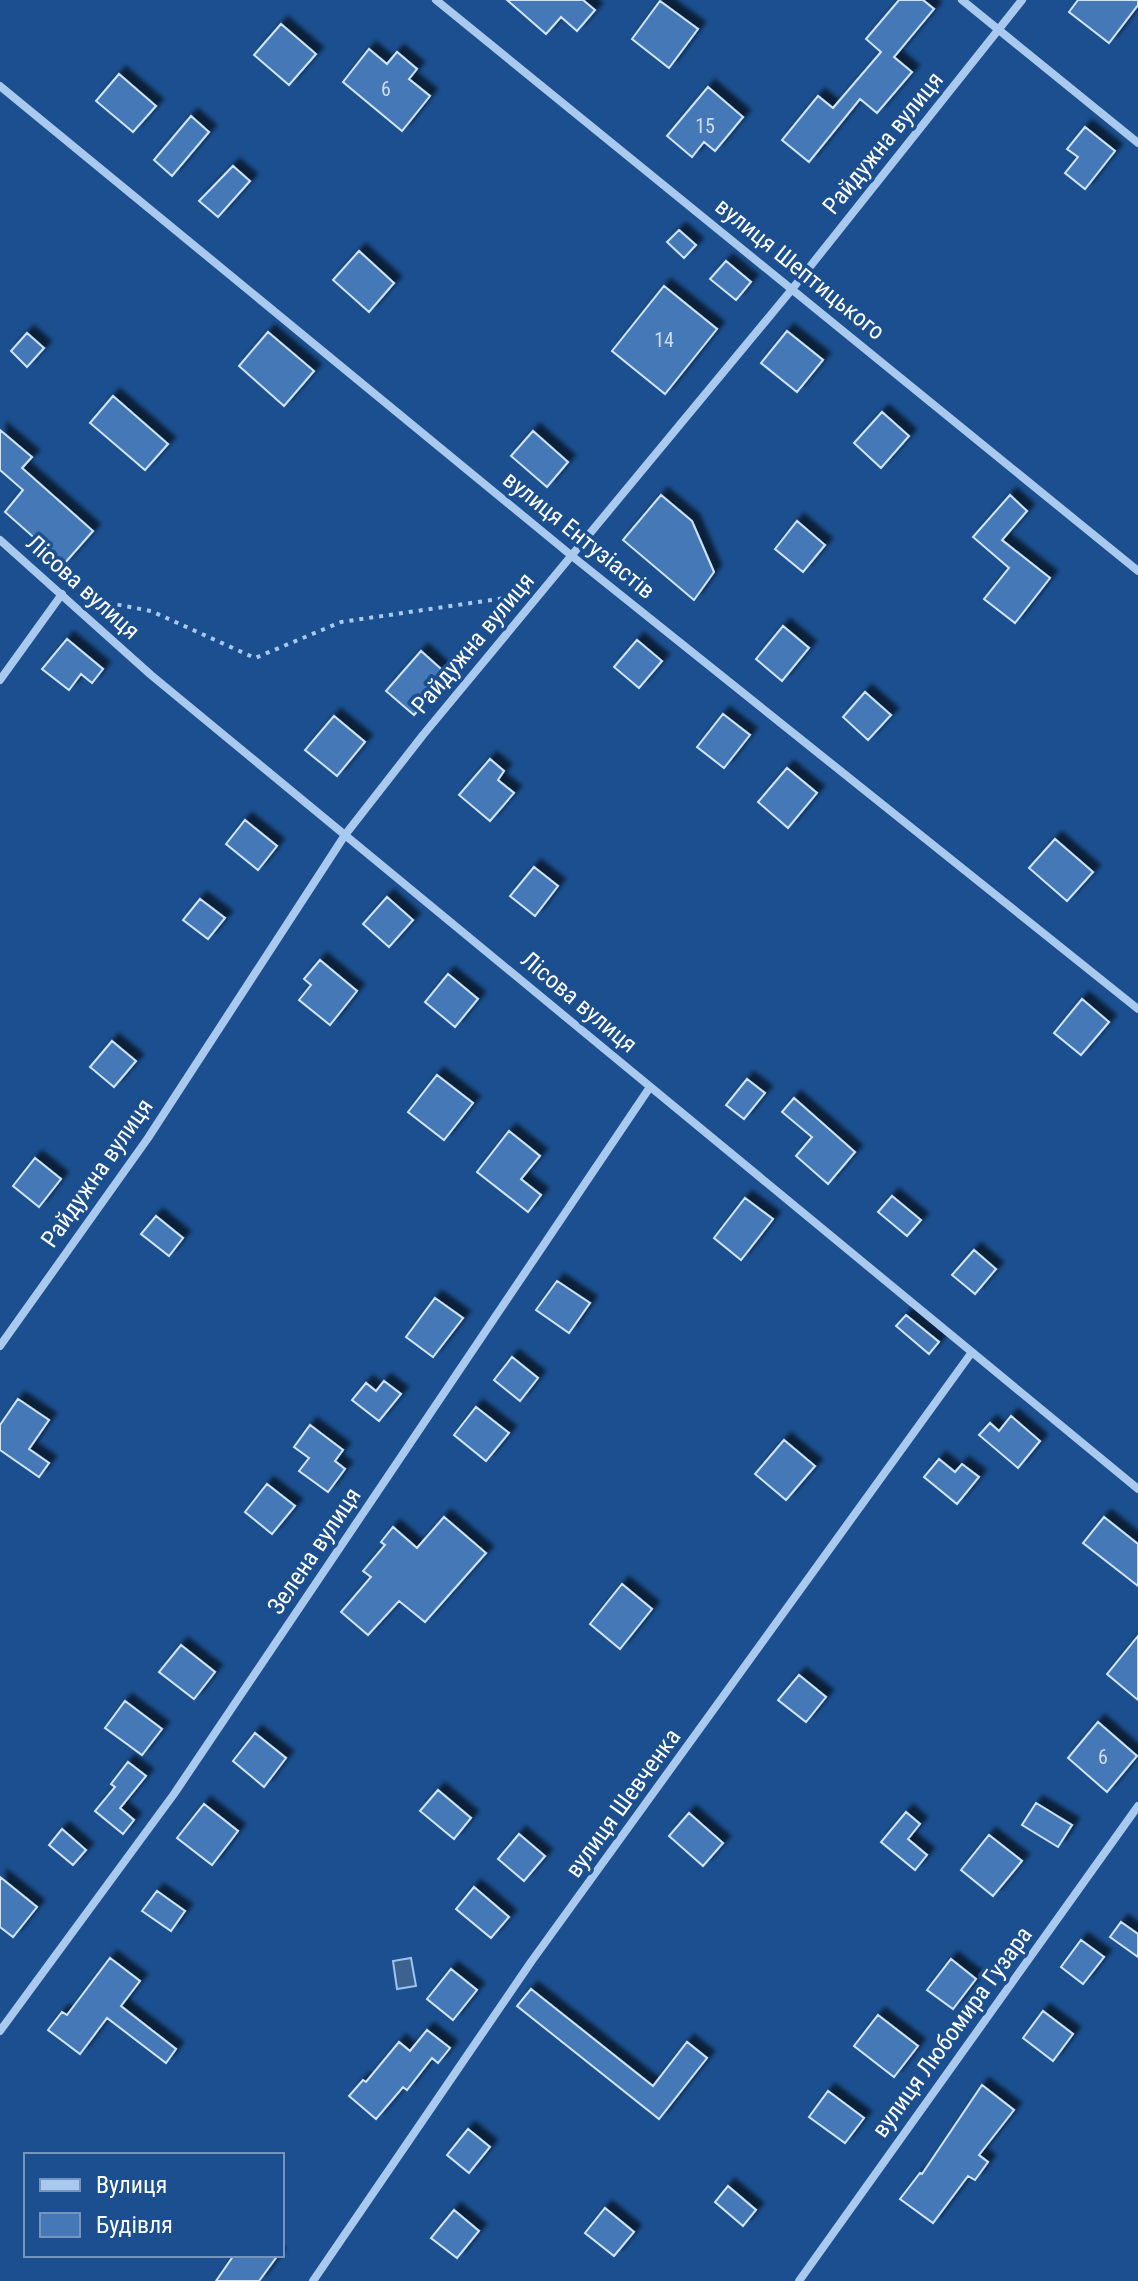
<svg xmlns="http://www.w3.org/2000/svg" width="1138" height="2281" viewBox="0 0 1138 2281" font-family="'Roboto Condensed',sans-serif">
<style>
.water{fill:#3c6290;stroke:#9cc4f0;stroke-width:2}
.building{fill:#4478b7;stroke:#cfe3fa;stroke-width:2;filter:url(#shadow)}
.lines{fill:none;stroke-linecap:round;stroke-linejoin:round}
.path{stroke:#a9c9ee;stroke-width:4;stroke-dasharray:4 6;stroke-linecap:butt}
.minor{stroke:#a9c9ee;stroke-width:8}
.labels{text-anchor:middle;stroke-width:7;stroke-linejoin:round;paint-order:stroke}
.number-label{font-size:20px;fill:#d0dded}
.street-label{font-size:24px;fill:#fff;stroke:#1b4f8f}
</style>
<defs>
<filter id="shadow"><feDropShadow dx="7" dy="-7" stdDeviation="2" flood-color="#0009"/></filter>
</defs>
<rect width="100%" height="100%" fill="#1b4f8f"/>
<path class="water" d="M411,1958L416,1986L397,1989L393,1961Z"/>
<path class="building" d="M507,0H583L595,10L577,31L561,17L546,34Z
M899,0H923L934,9L894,57L912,72L877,113L860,99L809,162L782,140L818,96L833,108L881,52L866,39Z
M1078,0H1138V5L1109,43L1069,12Z
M660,1L698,29L669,68L632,39Z
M281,24L316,54L289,85L254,55Z
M369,49L387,64L397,52L417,69L409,79L430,96L402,131L343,82Z
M119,74L156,106L133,132L96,101Z
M708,87L743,117L715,151L704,142L692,157L667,136Z
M191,116L209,132L172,176L154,160Z
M1085,127L1115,151L1085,189L1065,173L1078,157L1067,149Z
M233,166L250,181L218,217L199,201Z
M679,230L696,245L684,258L667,242Z
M359,251L394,283L369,312L333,280Z
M726,261L751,282L736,300L710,279Z
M664,286L717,329L665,394L612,351Z
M787,331L823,360L797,392L761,363Z
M268,332L314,371L284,406L239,366Z
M27,333L44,348L27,367L11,351Z
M113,396L168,444L145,470L90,423Z
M882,412L909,436L881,468L854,443Z
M0,430L32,457L22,468L93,531L64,564L5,512L23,490L0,470Z
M533,431L568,462L547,487L511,456Z
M661,495L692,521L714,572L694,600L623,540Z
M1010,495L1027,511L1002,540L1050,578L1015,623L984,599L1009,568L973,537Z
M797,521L825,545L803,572L775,549Z
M783,626L809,648L782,681L756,659Z
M67,639L103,669L92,683L81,674L69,690L42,669Z
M637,640L662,661L639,688L614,667Z
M421,651L449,676L414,715L386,691Z
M865,692L891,715L868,740L843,717Z
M723,714L750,735L724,768L697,747Z
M334,716L365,742L337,776L305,750Z
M490,759L504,771L498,780L514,793L490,821L459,795Z
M787,768L817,793L788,828L758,802Z
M245,820L277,846L258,870L226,844Z
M1055,839L1093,872L1067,901L1029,868Z
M534,867L558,886L535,916L510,896Z
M387,897L413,920L389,947L363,924Z
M200,899L225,918L208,939L183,920Z
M320,960L357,991L330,1025L299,1000L311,985L304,979Z
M448,974L478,999L455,1027L425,1002Z
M1082,999L1109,1022L1081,1055L1054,1033Z
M112,1041L136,1061L114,1087L90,1067Z
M437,1075L473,1103L444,1140L408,1112Z
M747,1079L765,1093L744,1119L726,1105Z
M794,1098L855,1152L828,1184L796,1156L812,1137L782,1112Z
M509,1131L540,1156L521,1179L541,1195L528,1212L477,1172Z
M35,1158L61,1179L39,1207L13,1186Z
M892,1196L921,1220L907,1236L878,1212Z
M745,1198L773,1219L741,1260L714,1238Z
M156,1216L183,1238L169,1256L141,1234Z
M974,1250L996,1269L975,1294L952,1275Z
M557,1281L590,1303L569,1333L536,1310Z
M435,1298L463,1318L433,1357L406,1337Z
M906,1315L939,1342L929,1354L896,1326Z
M512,1357L538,1378L520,1401L494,1380Z
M384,1381L401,1394L379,1421L352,1400L366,1383L376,1391Z
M18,1399L49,1420L29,1449L49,1463L39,1477L0,1450V1425Z
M476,1407L509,1433L486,1461L454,1435Z
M1011,1416L1040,1441L1018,1468L979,1435L990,1423L999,1431Z
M310,1425L343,1450L335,1461L345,1469L328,1492L299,1471L309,1458L294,1447Z
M784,1440L815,1466L786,1500L755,1474Z
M939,1459L955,1472L962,1464L979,1477L957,1504L924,1477Z
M267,1484L295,1506L272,1534L245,1512Z
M444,1517L486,1553L425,1622L399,1601L368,1635L341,1612L371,1577L363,1571L385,1545L381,1542L393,1527L417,1548Z
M1104,1517L1138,1544V1586L1083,1543Z
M622,1584L652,1609L620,1649L590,1624Z
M1138,1636V1700L1107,1674Z
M181,1645L215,1672L194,1699L159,1672Z
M799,1675L826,1697L806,1722L778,1700Z
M125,1701L162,1729L142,1755L105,1728Z
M1098,1722L1137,1756L1107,1792L1068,1758Z
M255,1733L286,1758L264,1787L233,1761Z
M128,1762L146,1776L120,1808L134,1820L123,1834L95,1811L115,1787L111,1784Z
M438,1790L471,1818L454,1839L420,1811Z
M1036,1803L1072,1825L1058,1847L1022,1825Z
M204,1804L238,1831L212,1865L177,1838Z
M906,1812L920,1824L908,1839L927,1855L915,1870L881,1842Z
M689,1813L723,1843L703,1866L669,1836Z
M62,1829L86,1850L73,1865L49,1845Z
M519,1834L545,1856L524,1881L498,1859Z
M989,1835L1022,1861L993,1896L961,1870Z
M0,1877L37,1907L13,1937L0,1927Z
M474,1887L509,1917L491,1938L456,1909Z
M157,1891L185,1911L171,1931L142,1911Z
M1121,1922L1138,1934V1957L1110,1937Z
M1081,1940L1104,1957L1083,1984L1061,1967Z
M110,1958L140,1981L121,2006L176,2049L166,2063L107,2018L80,2054L48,2030L62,2012L67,2015Z
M951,1959L976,1979L953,2009L927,1990Z
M451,1969L477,1990L453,2020L427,1999Z
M531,1989L653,2086L687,2042L707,2058L659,2119L517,2006Z
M1043,2011L1073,2034L1053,2061L1023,2038Z
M878,2015L918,2046L894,2077L854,2046Z
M427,2030L450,2048L438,2063L432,2058L407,2090L403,2087L376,2119L349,2096L363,2080L366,2082L399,2042L410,2051Z
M982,2085L1014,2110L979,2155L988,2162L975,2180L968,2176L933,2223L900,2199L920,2173L922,2174Z
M828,2091L864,2118L845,2143L809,2117Z
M468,2129L490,2147L469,2173L447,2155Z
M728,2186L756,2210L743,2226L715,2202Z
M605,2208L634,2232L614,2256L585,2233Z
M454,2210L479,2231L457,2258L431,2238Z
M234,2255H278L259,2281H216Z"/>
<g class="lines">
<path class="path" d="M88,599L151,611L255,658L341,622L519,596"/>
<path class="minor" d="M436,0L1138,571
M962,0L1138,143
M0,86L572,556L1138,1009
M0,540L151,675L1138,1489
M0,680L62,594
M0,1346L148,1138L345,835L423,735L793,288L1022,0
M0,2031L174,1794L650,1087
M313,2281L531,1962L972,1352
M799,2281L1138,1806"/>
</g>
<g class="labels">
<g class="number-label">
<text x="386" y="96">6</text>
<text x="705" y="133">15</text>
<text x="664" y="347">14</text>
<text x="1103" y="1764">6</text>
</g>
<g class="street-label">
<text transform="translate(883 143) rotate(-51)" y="8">Райдужна вулиця</text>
<text transform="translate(800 269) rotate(39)" y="8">вулиця Шептицького</text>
<text transform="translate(579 535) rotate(39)" y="8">вулиця Ентузіастів</text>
<text transform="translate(83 587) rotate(42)" y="8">Лісова вулиця</text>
<text transform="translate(473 643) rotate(-50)" y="8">Райдужна вулиця</text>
<text transform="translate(579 1002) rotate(40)" y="8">Лісова вулиця</text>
<text transform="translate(97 1173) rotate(-55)" y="8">Райдужна вулиця</text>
<text transform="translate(314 1551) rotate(-56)" y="8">Зелена вулиця</text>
<text transform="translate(623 1803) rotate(-54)" y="8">вулиця Шевченка</text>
<text transform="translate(952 2032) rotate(-54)" y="8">вулиця Любомира Гузара</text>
</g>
</g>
<rect x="24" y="2153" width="260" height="104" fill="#1b4f8f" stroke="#7695bc" stroke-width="2"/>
<rect x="40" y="2179" width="40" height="12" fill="#a9c9ee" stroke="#7695bc" stroke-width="2"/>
<text x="96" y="2193" font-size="24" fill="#ffffff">Вулиця</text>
<rect x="40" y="2213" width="40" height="24" fill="#4478b7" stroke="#7695bc" stroke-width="2"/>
<text x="96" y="2233" font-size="24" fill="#ffffff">Будівля</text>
</svg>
